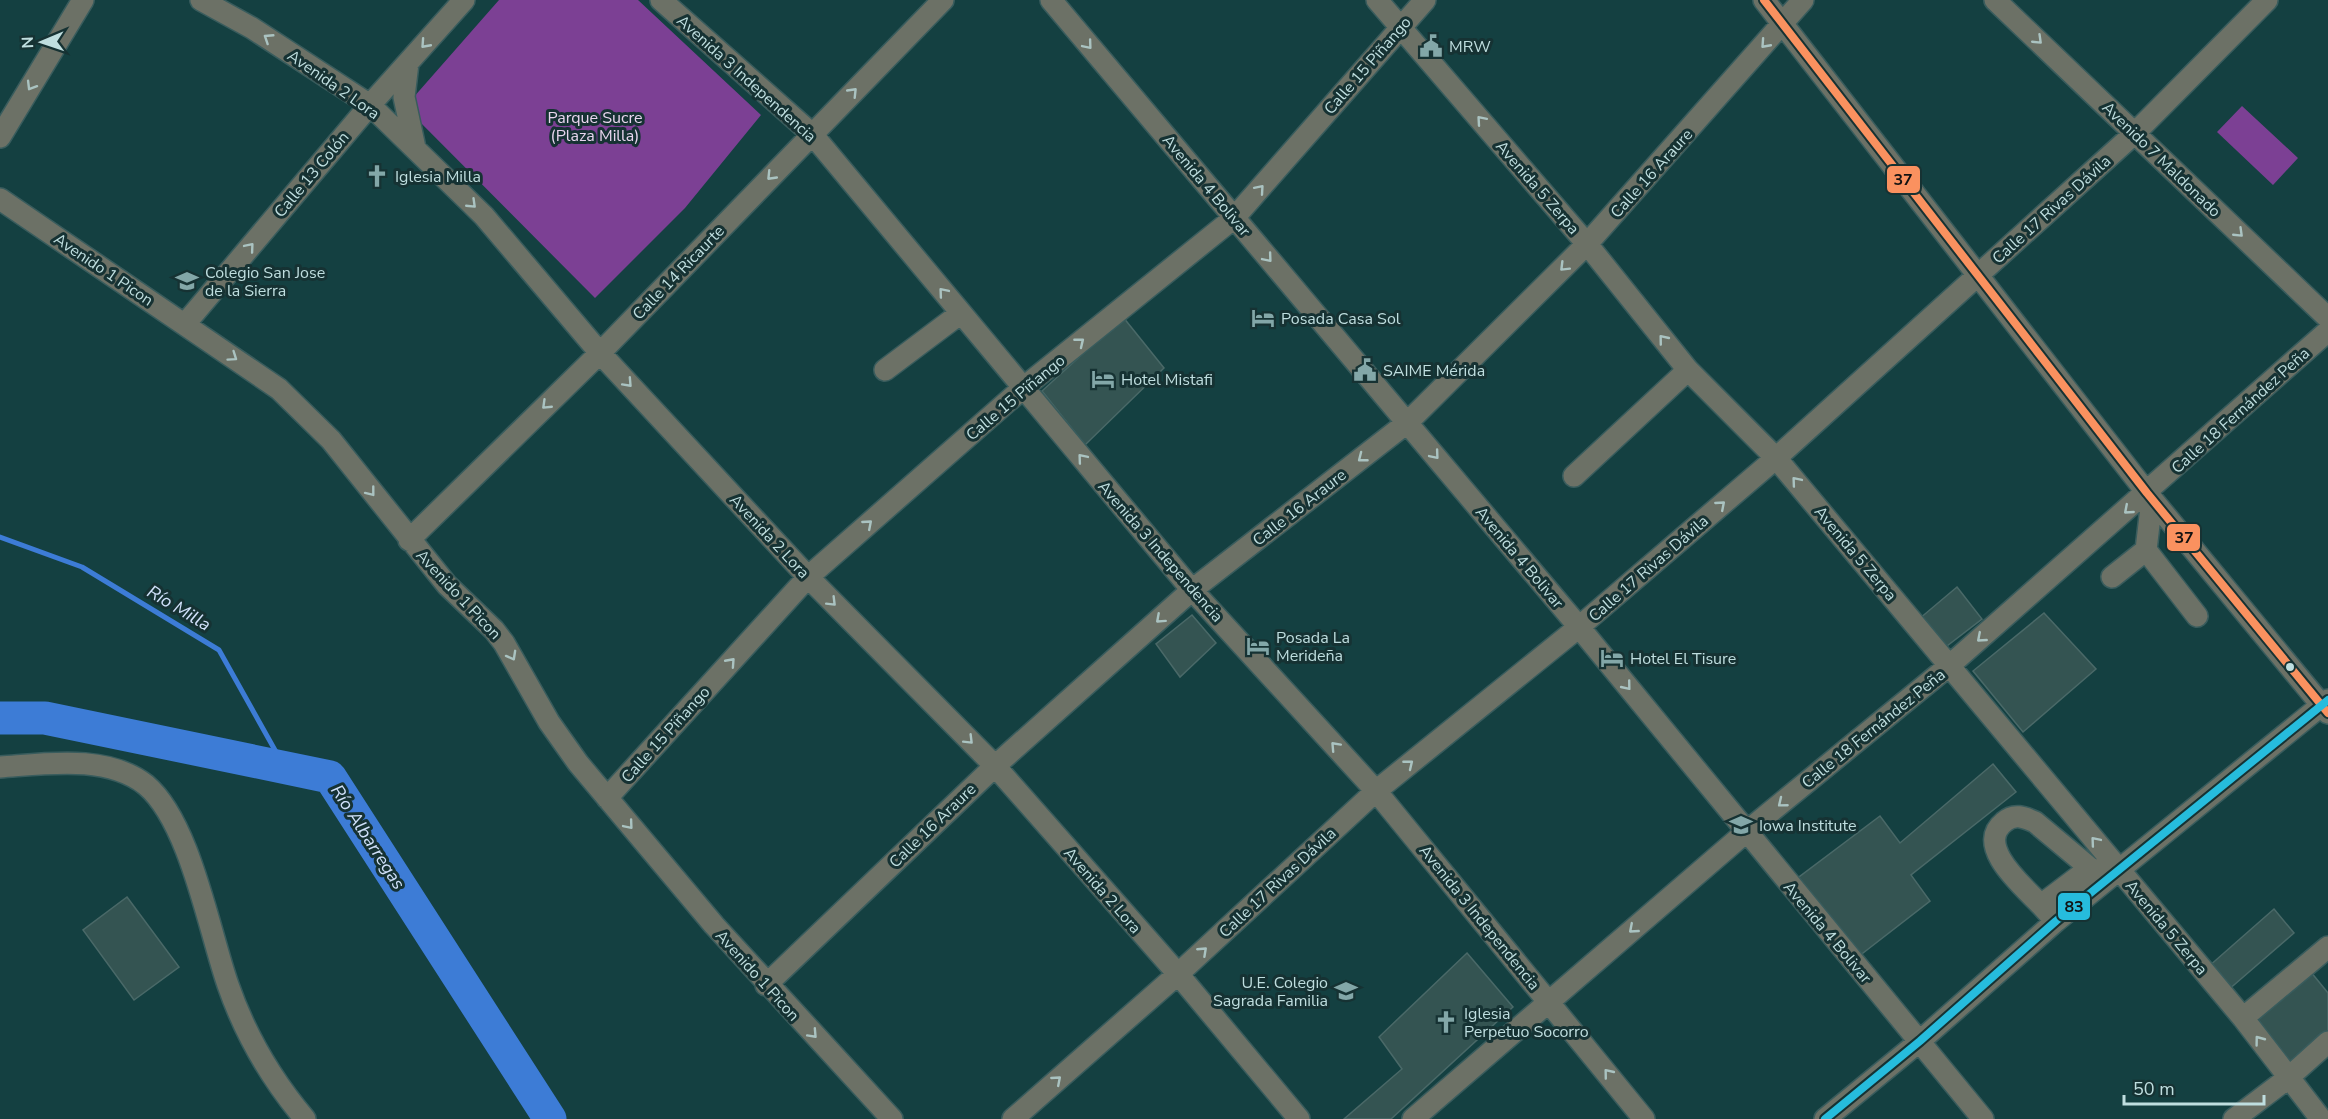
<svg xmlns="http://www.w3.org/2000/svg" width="2328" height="1119" viewBox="0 0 2328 1119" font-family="'Nunito Sans',sans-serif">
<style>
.green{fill:#7c4094}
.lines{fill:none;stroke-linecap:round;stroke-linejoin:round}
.stream{stroke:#3d7cd6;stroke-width:5}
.river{stroke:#3d7cd6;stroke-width:33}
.building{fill:#345452;stroke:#4a6968;stroke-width:1.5}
.minor-casing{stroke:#395c5d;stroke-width:24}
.minor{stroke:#6c7166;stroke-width:21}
.bus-1-casing{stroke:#163233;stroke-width:12}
.bus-2-casing{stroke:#163233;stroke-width:12}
.bus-1{stroke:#fa915f;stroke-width:8}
.bus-2{stroke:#26bcdd;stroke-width:8}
.oneway{stroke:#aac3c1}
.bus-dot{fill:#bfdedf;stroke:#163233;stroke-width:2}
.labels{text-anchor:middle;stroke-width:6;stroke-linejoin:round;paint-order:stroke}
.poi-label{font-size:16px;fill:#bfdedf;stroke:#163233;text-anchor:start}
.street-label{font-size:16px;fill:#bfdedf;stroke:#163233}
.park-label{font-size:16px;fill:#e9d6ef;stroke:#163233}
.water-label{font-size:18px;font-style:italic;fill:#d0e1fa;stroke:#163233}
.line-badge{stroke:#163233;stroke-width:2}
.pale-badge-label{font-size:16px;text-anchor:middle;font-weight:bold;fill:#111}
</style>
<rect width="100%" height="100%" fill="#144041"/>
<path class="green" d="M499,0H638L761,115L685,208L595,298L405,107Z
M2242,106L2298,158L2273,185L2217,132Z"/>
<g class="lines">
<path class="stream" d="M0,537L82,567L219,650L285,768"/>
<path class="river" d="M0,718H45L330,777L550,1119"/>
</g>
<path class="building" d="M1123,317L1164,368L1085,445L1042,391Z
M1957,587L1982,619L1943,649L1919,619Z
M2044,613L2096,669L2023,732L1973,671Z
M1192,615L1216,643L1180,677L1156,644Z
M1993,764L2016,792L1911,875L1930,901L1854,960L1795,880L1880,816L1900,843Z
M127,897L179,967L134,1000L83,930Z
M2274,909L2294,933L2227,991L2208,967Z
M1467,953L1513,1007L1391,1119H1344L1402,1069L1379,1037Z
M2306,966L2328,993V1039L2292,1071L2252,1014Z"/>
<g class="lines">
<g class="minor-casing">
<path id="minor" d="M201,0L252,28L370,105L484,216L600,353L808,577L995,766L1178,974L1299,1119
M661,0L812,134L1192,590L1376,791L1644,1119
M1051,0L1579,627L1983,1119
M1377,0L1587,244L1688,370L1776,458L2243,1018L2321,1119
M1764,0L2147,493L2328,713
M1995,0L2328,318
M408,63L404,97L415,148
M0,137L83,0
M0,199L279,389L331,440L447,585L494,630L504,643L549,722L578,763L714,925L892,1119
M185,324L370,105L464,0
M885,370L961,313
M1574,476L1688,370
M409,540L600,353L943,0
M2146,550L2197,616
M2112,577L2146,550L2152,499
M0,767C45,764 107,754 146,785C190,822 209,931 228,985C245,1034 272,1080 305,1119
M607,798L808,577L1023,388L1234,218L1425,0
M2041,905C2024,887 1974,846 2004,822C2014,813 2024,817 2035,822L2090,868L2110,876
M2050,915L2041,905L2090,868
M766,985L995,766L1192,590L1408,422L1587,244L1803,0
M2243,1018L2328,947
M1013,1119L1178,974L1376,791L1579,627L1776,458L2135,133L2267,0
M1413,1119L1746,832L1950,665L2328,331
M1825,1119L1920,1041L2056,921L2328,700
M2234,1119L2288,1078L2328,1042"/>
</g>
<use href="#minor" class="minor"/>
<g class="bus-1-casing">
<path id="bus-1" d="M1764,0L2147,493L2328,713"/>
</g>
<g class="bus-2-casing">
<path id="bus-2" d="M1825,1119L1920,1041L2056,921L2328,700"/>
</g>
<use href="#bus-1" class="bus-1"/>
<use href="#bus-2" class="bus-2"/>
</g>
<defs><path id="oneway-chevron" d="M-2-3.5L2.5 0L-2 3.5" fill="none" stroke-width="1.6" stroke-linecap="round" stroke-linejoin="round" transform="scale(1.5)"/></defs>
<g class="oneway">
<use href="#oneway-chevron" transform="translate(268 38) rotate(-147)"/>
<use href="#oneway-chevron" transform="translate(2038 40) rotate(44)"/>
<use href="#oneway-chevron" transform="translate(425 44) rotate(132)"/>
<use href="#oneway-chevron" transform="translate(1765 44) rotate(132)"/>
<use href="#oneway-chevron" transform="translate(1088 45) rotate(50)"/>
<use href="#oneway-chevron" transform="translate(31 86) rotate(121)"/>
<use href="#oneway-chevron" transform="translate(853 92) rotate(-46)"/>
<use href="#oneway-chevron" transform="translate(1481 120) rotate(-131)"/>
<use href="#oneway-chevron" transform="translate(771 176) rotate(134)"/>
<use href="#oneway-chevron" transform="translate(1260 189) rotate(-49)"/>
<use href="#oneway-chevron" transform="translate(472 204) rotate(44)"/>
<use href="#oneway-chevron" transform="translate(2239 233) rotate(44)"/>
<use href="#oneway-chevron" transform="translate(250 247) rotate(-50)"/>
<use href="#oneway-chevron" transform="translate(1268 258) rotate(50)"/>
<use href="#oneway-chevron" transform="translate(1564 267) rotate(135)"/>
<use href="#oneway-chevron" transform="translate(943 292) rotate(-130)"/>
<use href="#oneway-chevron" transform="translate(1663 339) rotate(-129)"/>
<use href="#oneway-chevron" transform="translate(1080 342) rotate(-39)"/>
<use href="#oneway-chevron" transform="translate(233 357) rotate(35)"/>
<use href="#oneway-chevron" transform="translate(628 383) rotate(47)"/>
<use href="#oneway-chevron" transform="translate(546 405) rotate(136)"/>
<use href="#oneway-chevron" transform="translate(1435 455) rotate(50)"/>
<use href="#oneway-chevron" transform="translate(1082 458) rotate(-130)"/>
<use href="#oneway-chevron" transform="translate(1362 458) rotate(142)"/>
<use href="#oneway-chevron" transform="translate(1796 481) rotate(-130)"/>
<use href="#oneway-chevron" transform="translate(371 492) rotate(52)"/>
<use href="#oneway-chevron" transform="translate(1721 505) rotate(-41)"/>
<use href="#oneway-chevron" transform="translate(2128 510) rotate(139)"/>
<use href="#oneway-chevron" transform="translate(868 524) rotate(-41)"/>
<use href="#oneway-chevron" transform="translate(832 602) rotate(45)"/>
<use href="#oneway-chevron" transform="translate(1160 619) rotate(138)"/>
<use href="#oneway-chevron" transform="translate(1981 638) rotate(139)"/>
<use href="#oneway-chevron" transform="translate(512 656) rotate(61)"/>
<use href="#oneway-chevron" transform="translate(731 662) rotate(-48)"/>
<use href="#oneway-chevron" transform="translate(1627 686) rotate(51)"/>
<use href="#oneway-chevron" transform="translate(969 740) rotate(45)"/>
<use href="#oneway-chevron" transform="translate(1335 746) rotate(-133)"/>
<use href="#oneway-chevron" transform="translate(1409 764) rotate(-39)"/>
<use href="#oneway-chevron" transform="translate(1782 803) rotate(141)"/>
<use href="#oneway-chevron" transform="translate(629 825) rotate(50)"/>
<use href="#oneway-chevron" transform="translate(2095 841) rotate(-130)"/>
<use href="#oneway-chevron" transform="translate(1633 929) rotate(139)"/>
<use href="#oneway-chevron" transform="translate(1203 951) rotate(-43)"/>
<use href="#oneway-chevron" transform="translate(813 1034) rotate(47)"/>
<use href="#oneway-chevron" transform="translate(2259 1040) rotate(-127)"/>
<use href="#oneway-chevron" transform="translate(1608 1073) rotate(-129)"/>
<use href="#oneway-chevron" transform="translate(1057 1080) rotate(-41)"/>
</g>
<defs>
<g id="civic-bare" transform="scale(1.8)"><path d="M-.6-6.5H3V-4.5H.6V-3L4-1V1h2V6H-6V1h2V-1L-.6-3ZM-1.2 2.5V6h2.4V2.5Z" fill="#83a7a8" stroke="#163233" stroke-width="2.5" paint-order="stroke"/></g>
<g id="church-bare" transform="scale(1.8)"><path d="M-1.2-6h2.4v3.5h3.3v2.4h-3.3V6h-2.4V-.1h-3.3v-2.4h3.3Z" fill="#83a7a8" stroke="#163233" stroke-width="2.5" paint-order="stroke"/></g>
<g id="school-bare" transform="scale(1.8)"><path d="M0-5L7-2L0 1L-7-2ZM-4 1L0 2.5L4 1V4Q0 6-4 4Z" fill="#83a7a8" stroke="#163233" stroke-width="2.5" paint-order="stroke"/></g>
<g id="hotel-bare" transform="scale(1.8)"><path d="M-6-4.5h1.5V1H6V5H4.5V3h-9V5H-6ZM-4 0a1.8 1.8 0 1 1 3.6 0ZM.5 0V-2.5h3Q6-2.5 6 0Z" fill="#83a7a8" stroke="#163233" stroke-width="2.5" paint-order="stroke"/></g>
</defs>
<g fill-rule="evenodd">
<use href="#civic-bare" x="1431" y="46"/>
<use href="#church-bare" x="377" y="176"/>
<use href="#school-bare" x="187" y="281"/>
<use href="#hotel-bare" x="1263" y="318"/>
<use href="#civic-bare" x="1365" y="370"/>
<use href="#hotel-bare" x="1103" y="379"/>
<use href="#hotel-bare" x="1258" y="646"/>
<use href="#hotel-bare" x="1612" y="658"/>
<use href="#school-bare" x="1741" y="825"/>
<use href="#school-bare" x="1346" y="991"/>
<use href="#church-bare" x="1446" y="1022"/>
</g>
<circle class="bus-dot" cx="2290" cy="667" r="5"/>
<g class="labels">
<g class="poi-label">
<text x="1449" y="52">MRW</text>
<text x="395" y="182">Iglesia Milla</text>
<text x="205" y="278">Colegio San Jose<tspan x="205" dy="18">de la Sierra</tspan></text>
<text x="1281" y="324">Posada Casa Sol</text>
<text x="1383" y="376">SAIME Mérida</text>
<text x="1121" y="385">Hotel Mistafi</text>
<text x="1276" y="643">Posada La<tspan x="1276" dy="18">Merideña</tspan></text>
<text x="1630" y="664">Hotel El Tisure</text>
<text x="1759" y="831">Iowa Institute</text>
<text x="1328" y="988" text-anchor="end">U.E. Colegio<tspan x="1328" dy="18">Sagrada Familia</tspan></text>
<text x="1464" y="1019">Iglesia<tspan x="1464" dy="18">Perpetuo Socorro</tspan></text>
</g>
<g class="street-label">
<text transform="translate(1367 65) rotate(-49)" y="6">Calle 15 Piñango</text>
<text transform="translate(747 78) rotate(42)" y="6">Avenida 3 Independencia</text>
<text transform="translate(334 84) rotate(35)" y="6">Avenida 2 Lora</text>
<text transform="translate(2162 159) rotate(44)" y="6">Avenido 7 Maldonado</text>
<text transform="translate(1651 173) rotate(-48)" y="6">Calle 16 Araure</text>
<text transform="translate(311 174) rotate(-50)" y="6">Calle 13 Colón</text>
<text transform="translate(1207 185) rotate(50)" y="6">Avenida 4 Bolivar</text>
<text transform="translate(1538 187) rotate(49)" y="6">Avenida 5 Zerpa</text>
<text transform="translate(2051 209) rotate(-42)" y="6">Calle 17 Rivas Dávila</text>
<text transform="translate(104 269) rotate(34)" y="6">Avenido 1 Picon</text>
<text transform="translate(678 272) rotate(-46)" y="6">Calle 14 Ricaurte</text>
<text transform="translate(1015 397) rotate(-40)" y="6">Calle 15 Piñango</text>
<text transform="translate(2240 410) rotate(-42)" y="6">Calle 18 Fernández Peña</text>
<text transform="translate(1299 507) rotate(-38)" y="6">Calle 16 Araure</text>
<text transform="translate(770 536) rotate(47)" y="6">Avenida 2 Lora</text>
<text transform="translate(1161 551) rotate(49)" y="6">Avenida 3 Independencia</text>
<text transform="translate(1856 553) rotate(50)" y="6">Avenida 5 Zerpa</text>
<text transform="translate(1520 557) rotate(50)" y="6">Avenida 4 Bolivar</text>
<text transform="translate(1648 568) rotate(-41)" y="6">Calle 17 Rivas Dávila</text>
<text transform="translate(459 594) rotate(47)" y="6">Avenido 1 Picon</text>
<text transform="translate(1873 728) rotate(-39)" y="6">Calle 18 Fernández Peña</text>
<text transform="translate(665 734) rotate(-48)" y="6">Calle 15 Piñango</text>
<text transform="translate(932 825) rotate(-44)" y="6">Calle 16 Araure</text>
<text transform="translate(1277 882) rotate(-43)" y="6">Calle 17 Rivas Dávila</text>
<text transform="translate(1103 890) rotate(49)" y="6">Avenida 2 Lora</text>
<text transform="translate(1480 917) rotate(51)" y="6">Avenida 3 Independencia</text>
<text transform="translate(2167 927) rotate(50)" y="6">Avenida 5 Zerpa</text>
<text transform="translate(1828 932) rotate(50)" y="6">Avenida 4 Bolivar</text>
<text transform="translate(758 975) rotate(48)" y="6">Avenido 1 Picon</text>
</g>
<g class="park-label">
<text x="595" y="123">Parque Sucre<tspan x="595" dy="18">(Plaza Milla)</tspan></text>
</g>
<g class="water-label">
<text transform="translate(179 608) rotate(31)" y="6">Río Milla</text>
<text transform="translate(368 837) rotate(57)" y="6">Río Albarregas</text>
</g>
</g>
<g class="line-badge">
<rect x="1886" y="165" width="35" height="29" rx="6" fill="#fa915f"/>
<rect x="2166" y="523" width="35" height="29" rx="6" fill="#fa915f"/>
<rect x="2057" y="892" width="34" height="29" rx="6" fill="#26bcdd"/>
</g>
<g class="pale-badge-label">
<text x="1903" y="185">37</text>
<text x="2184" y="543">37</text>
<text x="2074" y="912">83</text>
</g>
<g transform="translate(42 42) rotate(268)" stroke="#163233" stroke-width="4.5" paint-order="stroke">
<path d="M0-4.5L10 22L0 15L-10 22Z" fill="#bfdedf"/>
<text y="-9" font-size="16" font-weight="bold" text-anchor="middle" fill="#bfdedf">N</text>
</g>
<path d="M2124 1095v9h140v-9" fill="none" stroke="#bfdedf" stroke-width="3"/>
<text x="2133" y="1095" font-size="18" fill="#bfdedf" stroke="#163233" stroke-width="4.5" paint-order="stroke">50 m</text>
</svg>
